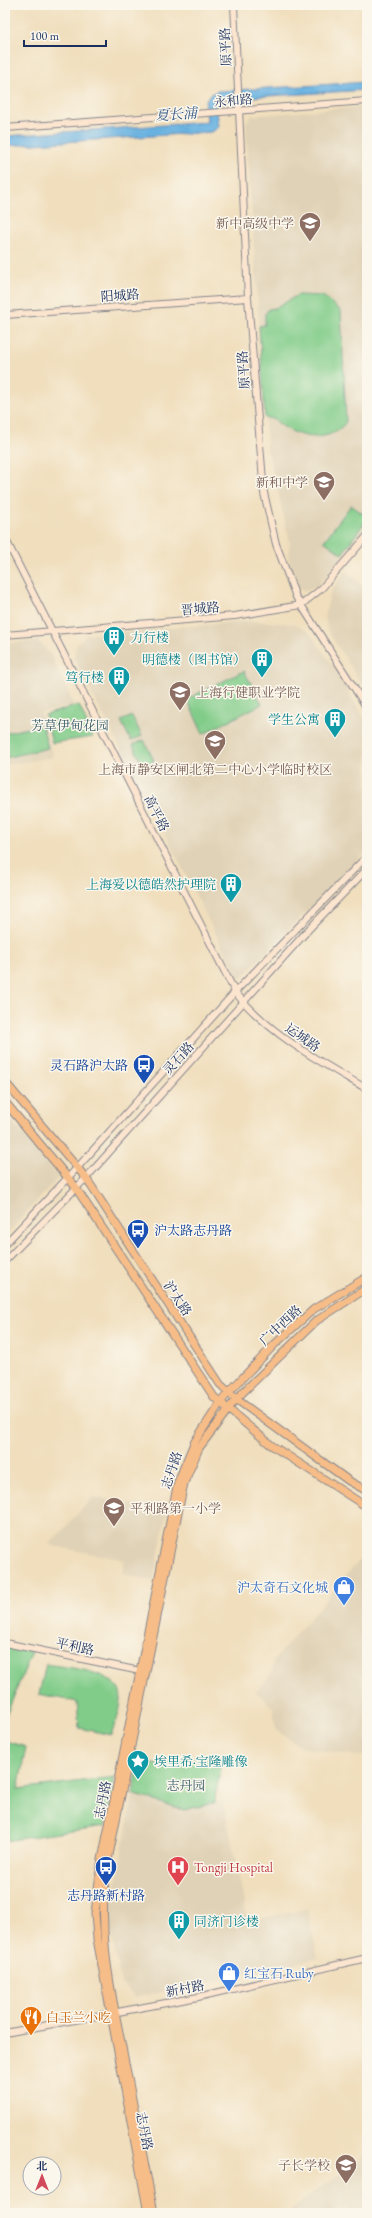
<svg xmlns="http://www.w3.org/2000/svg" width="372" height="2218" viewBox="0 0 372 2218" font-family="'EB Garamond','Noto Serif SC',serif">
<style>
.built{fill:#e0d2b6}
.green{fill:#81cc89;stroke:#4e7e74}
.water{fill:#68b1e0;stroke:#42709f}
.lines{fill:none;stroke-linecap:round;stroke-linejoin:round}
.secondary-casing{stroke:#86868d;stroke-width:8}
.primary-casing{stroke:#86868d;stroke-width:9}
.secondary{stroke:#fce5cf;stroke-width:6}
.primary{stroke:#f7bd88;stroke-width:7}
.labels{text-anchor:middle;stroke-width:3;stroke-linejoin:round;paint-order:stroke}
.street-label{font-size:13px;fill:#1b2f5e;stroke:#fbf7ec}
.education-label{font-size:13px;fill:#785e54;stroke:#fbf7ec;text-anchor:end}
.culture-label{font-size:13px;fill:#0d838f;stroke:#fbf7ec;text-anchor:end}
.park-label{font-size:13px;fill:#3a5e6b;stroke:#fbf7ec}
.transit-label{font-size:13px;fill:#164399;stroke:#fbf7ec;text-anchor:end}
.shop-label{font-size:13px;fill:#366cbe;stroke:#fbf7ec;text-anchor:end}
.health-label{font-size:13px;fill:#be3a42;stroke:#fbf7ec;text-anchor:start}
.food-label{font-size:13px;fill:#c56008;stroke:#fbf7ec;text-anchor:start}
.water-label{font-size:14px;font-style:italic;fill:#325685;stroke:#fbf7ec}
</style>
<rect width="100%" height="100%" fill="#fbf7ec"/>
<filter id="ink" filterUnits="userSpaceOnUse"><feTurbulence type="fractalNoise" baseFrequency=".025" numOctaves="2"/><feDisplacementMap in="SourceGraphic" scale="8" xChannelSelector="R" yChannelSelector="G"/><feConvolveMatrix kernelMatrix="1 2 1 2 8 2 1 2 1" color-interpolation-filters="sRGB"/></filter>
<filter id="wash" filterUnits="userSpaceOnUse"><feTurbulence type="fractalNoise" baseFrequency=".012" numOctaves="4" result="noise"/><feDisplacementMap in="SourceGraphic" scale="16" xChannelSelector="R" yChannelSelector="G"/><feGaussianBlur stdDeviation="0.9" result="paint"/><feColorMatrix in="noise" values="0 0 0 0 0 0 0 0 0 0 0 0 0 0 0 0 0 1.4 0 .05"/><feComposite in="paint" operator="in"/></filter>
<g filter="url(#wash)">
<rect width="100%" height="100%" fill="#f0debc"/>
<path class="built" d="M367,106V527L359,539L318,585L304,591L296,584L288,557L290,542L267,448L246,123L252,116Z
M346,571L367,590V693L327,629L325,614L331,591Z
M250,621L294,624L309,632L332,664L367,723V851L239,980L155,814L74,659L77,644L86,635Z
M38,641L50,654L74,705L41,713L53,757L5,765V643Z
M5,1118H9L59,1177L5,1236Z
M93,1497L167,1511L153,1581L122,1574L124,1560L49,1545Z
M367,1552V1757L302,1748L276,1730L273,1707L256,1692L272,1673L273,1661Z
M133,1794L184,1810L223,1801L248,1921L307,1909L318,1958L135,1998L121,1983L109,1921Z
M366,2155L367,2213H287Z"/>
<path class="green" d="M298,295L323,296L341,311L346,422C328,446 293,438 274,419L265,418L259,326L265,325V314L269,309C281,308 287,300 298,295Z
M351,505L367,517V519L342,554L324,541Z
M244,671L262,704L203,734L187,699Z
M79,705L93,737L52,743L45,715Z
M132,716L142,736L131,741L121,721Z
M42,725L48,748L5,758V733Z
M144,740L154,761L143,766L133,745Z
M5,1645L32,1652L5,1718Z
M46,1664C68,1668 121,1670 121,1699C121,1711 115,1723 111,1735L79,1728L77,1702L39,1694Z
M5,1741L26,1747L18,1789L115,1777L105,1826L5,1841Z
M223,1755L214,1803L184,1810L133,1794L138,1766Z"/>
<path class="water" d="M367,82V90L219,99L216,102L219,127L212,132L5,146V136L207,122C206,107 200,97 218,91Z"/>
</g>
<g filter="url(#ink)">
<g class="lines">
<g class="secondary-casing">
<path id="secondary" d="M234,5L248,298L264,493L276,544L296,597L367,708
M5,128L367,101
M5,315L248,298
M5,538L235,992C270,1035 319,1061 367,1089
M5,635L235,616L301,605L321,589L367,536
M5,1244L77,1168L235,992L367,856
M5,1261L86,1178L308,930L367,869
M5,1643L140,1671
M5,2033L198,1997L367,1958"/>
</g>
<g class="primary-casing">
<path id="primary" d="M5,1082L86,1178L220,1384L236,1399L349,1481L367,1491
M5,1102L74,1185L214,1397L271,1445L367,1507
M148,2213L97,1939L95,1913L101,1865L178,1482L194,1443L220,1403L229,1392L275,1344L314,1309L367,1277
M154,2213C144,2159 133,2106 123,2052C110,1988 97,1930 107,1865L184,1483L199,1448L236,1399L316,1321L367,1288"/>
</g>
<use href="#secondary" class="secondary"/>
<use href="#primary" class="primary"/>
</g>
</g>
<defs>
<g id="school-pin" transform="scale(1.15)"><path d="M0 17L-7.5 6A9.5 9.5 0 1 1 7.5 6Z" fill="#8d6e63" stroke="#fbf7ec"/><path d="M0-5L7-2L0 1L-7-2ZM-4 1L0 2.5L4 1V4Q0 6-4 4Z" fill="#fff"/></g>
<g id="building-pin" transform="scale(1.15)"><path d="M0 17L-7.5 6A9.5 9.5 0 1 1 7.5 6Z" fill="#0f9aa8" stroke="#fbf7ec"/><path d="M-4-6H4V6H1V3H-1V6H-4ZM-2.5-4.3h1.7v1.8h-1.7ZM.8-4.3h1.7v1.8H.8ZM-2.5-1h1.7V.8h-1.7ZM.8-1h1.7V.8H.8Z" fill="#fff"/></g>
<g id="bus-pin" transform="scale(1.15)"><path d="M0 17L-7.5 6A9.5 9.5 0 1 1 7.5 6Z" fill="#1a4fb4" stroke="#fbf7ec"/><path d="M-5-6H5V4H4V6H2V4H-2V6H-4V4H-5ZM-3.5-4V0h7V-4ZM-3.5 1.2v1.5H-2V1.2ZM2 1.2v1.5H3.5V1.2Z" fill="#fff"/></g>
<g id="shop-pin" transform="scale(1.15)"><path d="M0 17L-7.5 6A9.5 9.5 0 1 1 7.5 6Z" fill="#3f7fe0" stroke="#fbf7ec"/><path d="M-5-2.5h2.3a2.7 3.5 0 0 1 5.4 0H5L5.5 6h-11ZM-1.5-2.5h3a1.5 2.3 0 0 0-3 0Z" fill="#fff"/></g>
<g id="sight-pin" transform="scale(1.15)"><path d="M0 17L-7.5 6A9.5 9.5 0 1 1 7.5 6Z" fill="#0f9aa8" stroke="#fbf7ec"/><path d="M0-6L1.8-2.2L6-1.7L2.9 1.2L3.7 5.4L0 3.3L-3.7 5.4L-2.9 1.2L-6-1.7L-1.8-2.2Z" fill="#fff"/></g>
<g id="hospital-pin" transform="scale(1.15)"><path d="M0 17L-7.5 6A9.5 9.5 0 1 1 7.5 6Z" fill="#e0444e" stroke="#fbf7ec"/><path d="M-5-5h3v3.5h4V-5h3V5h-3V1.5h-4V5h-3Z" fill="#fff"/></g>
<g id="restaurant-pin" transform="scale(1.15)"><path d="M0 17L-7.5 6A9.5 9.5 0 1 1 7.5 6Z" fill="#e8710a" stroke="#fbf7ec"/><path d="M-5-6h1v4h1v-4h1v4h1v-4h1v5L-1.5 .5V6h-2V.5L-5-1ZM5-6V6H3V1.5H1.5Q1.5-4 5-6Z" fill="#fff"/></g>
</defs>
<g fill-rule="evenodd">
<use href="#school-pin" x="310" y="223"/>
<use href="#school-pin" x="324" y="482"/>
<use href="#building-pin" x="114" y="637"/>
<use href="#building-pin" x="262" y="659"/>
<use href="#building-pin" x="119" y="677"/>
<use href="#school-pin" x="180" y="692"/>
<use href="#building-pin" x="335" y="719"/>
<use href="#school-pin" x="215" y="741"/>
<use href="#building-pin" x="231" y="884"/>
<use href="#bus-pin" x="144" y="1065"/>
<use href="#bus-pin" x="138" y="1230"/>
<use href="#school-pin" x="114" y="1508"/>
<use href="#shop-pin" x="344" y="1587"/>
<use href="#sight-pin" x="138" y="1761"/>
<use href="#bus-pin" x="106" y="1867"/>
<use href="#hospital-pin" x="178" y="1867"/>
<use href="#building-pin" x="179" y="1921"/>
<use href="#shop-pin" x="229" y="1973"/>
<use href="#restaurant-pin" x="31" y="2017"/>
<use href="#school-pin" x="346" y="2165"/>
</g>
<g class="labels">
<g class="street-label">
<text transform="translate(225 47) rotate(-93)" y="5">原平路</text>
<text transform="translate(233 100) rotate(-5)" y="5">永和路</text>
<text transform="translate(120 295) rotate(-4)" y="5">阳城路</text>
<text transform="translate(243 370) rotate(-94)" y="5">原平路</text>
<text transform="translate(200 608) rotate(-5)" y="5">晋城路</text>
<text transform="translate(157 813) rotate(63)" y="5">高平路</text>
<text transform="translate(303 1037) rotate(35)" y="5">运城路</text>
<text transform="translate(178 1058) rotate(-48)" y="5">灵石路</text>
<text transform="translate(178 1298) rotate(56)" y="5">沪太路</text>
<text transform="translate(280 1325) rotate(-43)" y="5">广中西路</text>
<text transform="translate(171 1470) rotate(-71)" y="5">志丹路</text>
<text transform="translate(75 1646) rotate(12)" y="5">平利路</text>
<text transform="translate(102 1800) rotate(-79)" y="5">志丹路</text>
<text transform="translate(185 1988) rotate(-11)" y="5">新村路</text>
<text transform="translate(145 2131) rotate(79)" y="5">志丹路</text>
</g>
<g class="education-label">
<text x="294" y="228">新中高级中学</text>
<text x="308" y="487">新和中学</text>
<text x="196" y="697" text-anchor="start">上海行健职业学院</text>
<text x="215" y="774" text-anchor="middle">上海市静安区闸北第二中心小学临时校区</text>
<text x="130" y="1513" text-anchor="start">平利路第一小学</text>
<text x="330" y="2170">子长学校</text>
</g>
<g class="culture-label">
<text x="130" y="642" text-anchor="start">力行楼</text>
<text x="246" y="664">明德楼（图书馆）</text>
<text x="104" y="682">笃行楼</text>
<text x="320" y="724">学生公寓</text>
<text x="216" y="889">上海爱以德皓然护理院</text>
<text x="154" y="1766" text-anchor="start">埃里希·宝隆雕像</text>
<text x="194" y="1926" text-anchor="start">同济门诊楼</text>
</g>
<g class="park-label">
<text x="70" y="730">芳草伊甸花园</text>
<text x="186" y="1790">志丹园</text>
</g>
<g class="transit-label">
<text x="128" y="1070">灵石路沪太路</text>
<text x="154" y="1235" text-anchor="start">沪太路志丹路</text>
<text x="106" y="1900" text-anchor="middle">志丹路新村路</text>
</g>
<g class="shop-label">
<text x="328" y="1592">沪太奇石文化城</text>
<text x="244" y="1978" text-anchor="start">红宝石 Ruby</text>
</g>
<g class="health-label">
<text x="194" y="1872">Tongji Hospital</text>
</g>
<g class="food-label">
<text x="46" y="2022">白玉兰小吃</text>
</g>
<g class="water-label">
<text transform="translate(176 114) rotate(-4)" y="5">夏长浦</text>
</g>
</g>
<rect width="372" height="2218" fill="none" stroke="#fbf7ec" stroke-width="20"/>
<g transform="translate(42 2176)"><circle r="19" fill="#fbf7ec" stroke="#a1a7b3"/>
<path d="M0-3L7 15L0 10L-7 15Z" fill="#d1495b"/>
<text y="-6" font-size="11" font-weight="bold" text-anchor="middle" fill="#1b2f5e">北</text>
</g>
<path d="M24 40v6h82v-6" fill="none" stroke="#1b2f5e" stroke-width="2"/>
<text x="30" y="40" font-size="12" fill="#1b2f5e" stroke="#fbf7ec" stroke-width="3" paint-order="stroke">100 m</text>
</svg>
